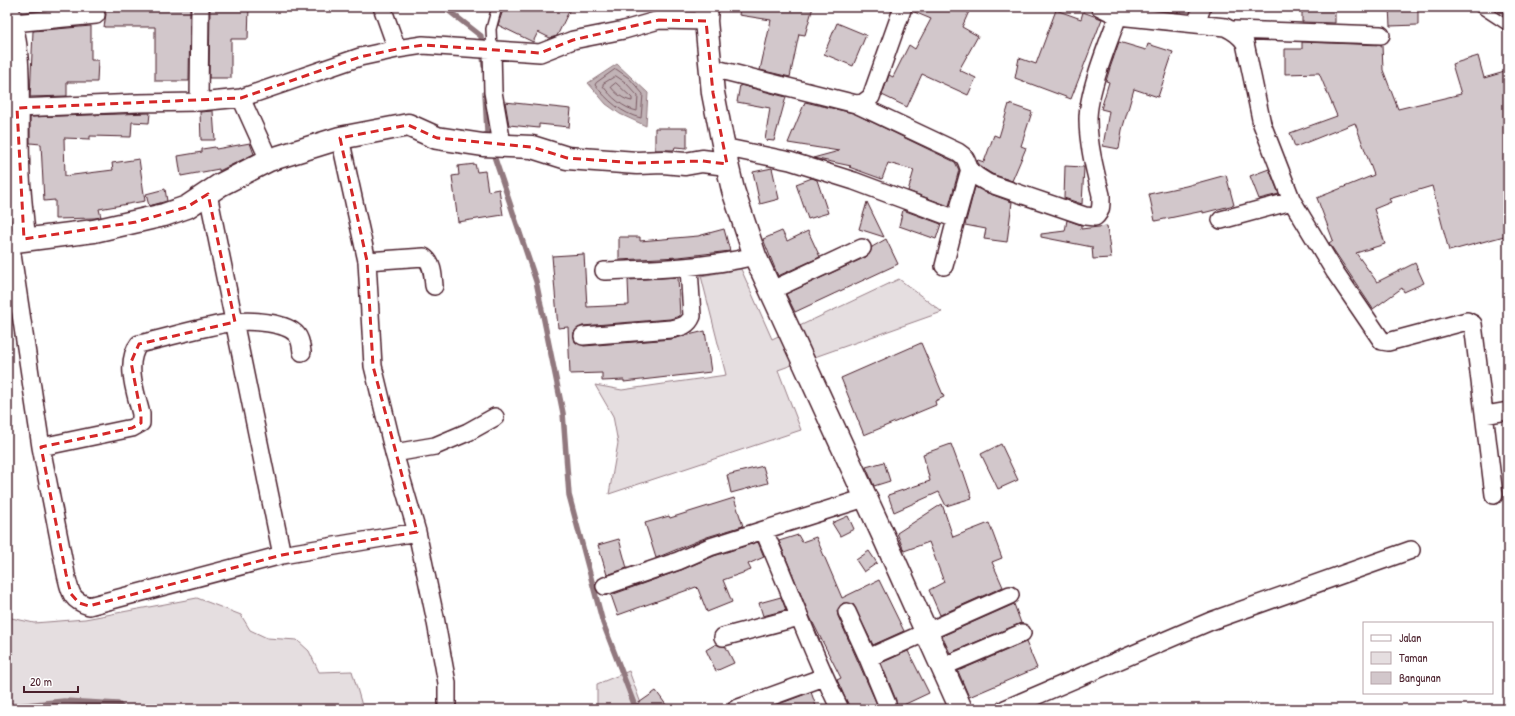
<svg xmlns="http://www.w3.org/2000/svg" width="1515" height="716" viewBox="0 0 1515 716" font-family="'Patrick Hand',sans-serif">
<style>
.green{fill:#e5dee0;stroke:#987e86}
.water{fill:#c1b3b6;stroke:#91787e}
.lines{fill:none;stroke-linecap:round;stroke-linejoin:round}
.shore{stroke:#7a5a63;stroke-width:1}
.stream{stroke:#91787e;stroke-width:5.5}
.building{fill:#d2c7cb;stroke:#4a1f2b}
.lane-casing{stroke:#4a1f2b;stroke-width:12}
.street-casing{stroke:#4a1f2b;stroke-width:20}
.secondary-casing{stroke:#4a1f2b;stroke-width:25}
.lane{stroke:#fff;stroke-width:9}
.street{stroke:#fff;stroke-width:17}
.secondary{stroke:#fff;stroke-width:22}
.marked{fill:none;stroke:#d62828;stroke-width:3;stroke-dasharray:8 5;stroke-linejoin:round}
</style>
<rect width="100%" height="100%" fill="#fff"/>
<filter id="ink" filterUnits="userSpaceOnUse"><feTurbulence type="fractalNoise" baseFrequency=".025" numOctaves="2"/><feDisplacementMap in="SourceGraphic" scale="8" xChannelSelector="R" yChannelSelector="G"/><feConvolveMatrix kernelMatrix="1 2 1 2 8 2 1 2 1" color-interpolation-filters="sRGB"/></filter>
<g filter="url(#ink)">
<path class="green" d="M741,269L772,339L899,279L942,312L778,370L801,430L609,494L618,443L613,416L595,385L622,390L726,375L701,276Z
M197,598L241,615L250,630L267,638L297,640L309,651L319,672L352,671L363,709H7V617L34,623L85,619Z
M629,671L643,709H597V684Z"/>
<path class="water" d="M617,64L648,93L646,126L620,114L606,104L588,83Z"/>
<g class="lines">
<path class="shore" d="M616,69L629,78L643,94L641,118C622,114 607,100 595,85L596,83Z
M616,76L625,82L638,96L637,111C623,108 611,97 603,86V84Z
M616,83L632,98V101C624,100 615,93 611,87Z"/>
<path class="stream" d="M444,7L481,36L484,66
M1496,7L1508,14
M485,93L487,132L490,142
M492,150L536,281L563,413L569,495L603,623L636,709
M7,707L64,701L118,704L123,709"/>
</g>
<path class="building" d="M104,7H190L189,81H155V27H104L106,14Z
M210,7H249L248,39H231V78H209Z
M504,7H571L557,36L550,38L538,32L533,42L498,25Z
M740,7H813L805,35L799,34L790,77L760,70L771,20L739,15Z
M913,7H971L962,27L978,36L959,70L976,78L968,95L922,74L907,107L882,95L889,75L893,77L909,45L915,49L931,19L912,11Z
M1389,7H1418V25L1390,26Z
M1335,8V23L1302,22V9Z
M1056,10L1081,19L1083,12L1102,19L1071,99L1015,78L1019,58L1036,64Z
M837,23L866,35L853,66L824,54Z
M91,26V60H98L97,82H67V96L30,97L33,31Z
M1119,42L1146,50L1148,44L1173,52L1158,97L1134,89L1122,130L1119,149L1103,146L1109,111L1101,109L1109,82L1106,81L1110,68Z
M1302,42L1382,45L1383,70L1398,109L1461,94L1452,64L1478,56L1484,78L1508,71V235L1449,251L1432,186L1389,199L1391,202L1374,209L1385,244L1356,253L1377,282L1415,263L1424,283L1404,292L1402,288L1373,309L1329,243L1333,240L1317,198L1374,175L1355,123L1295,147L1290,133L1337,116L1319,73L1285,74V49H1302Z
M740,85L786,97L774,141L765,140L770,108L737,102Z
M505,102L571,109L569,127L539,124V128L509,125Z
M805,102L853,113L955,162L959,170L949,206L908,191L914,170L888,163L882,179L849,167L851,166L813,158L839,151L788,143Z
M1009,104L1032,112L1021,146L1026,148L1012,181L992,174L981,167L977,161L978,160L984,162L994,135L999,137Z
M213,111L215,140H201L200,112Z
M150,113L149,123L132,122L131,137L90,136V139L64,138L65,176L113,170L112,163L139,159L145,201L99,209L101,217L95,218L55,219V200L44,201L41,144L30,143V117Z
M655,128H687V148L675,147L674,150H655Z
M250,143L254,154L219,171V169L181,176L178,156L202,152V149L215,147L216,149Z
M475,164L477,172L485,171L488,191L499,189L503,215L458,222L452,176L459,175L458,166Z
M1065,166L1084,167L1082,204L1064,198Z
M772,168L779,199L760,204L753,172Z
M1269,169L1279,194L1259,199L1250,176Z
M1226,175L1234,205L1203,213V211L1155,221L1149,194L1186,186Z
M812,178L817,180L828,213L808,219L796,184Z
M975,187L985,192L1012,202L1007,242L984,239L986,229L965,225Z
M165,189L167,201L149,206L146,194Z
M867,202L884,237L859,229Z
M903,210L941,224L936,239L899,226Z
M1067,220L1081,225V229L1107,226L1111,258L1093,259L1092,247L1041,237V234L1065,231Z
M724,229L730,251L679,257L619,260V237H640V241L698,236Z
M782,231L787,241L808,231L820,257L778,276L763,239Z
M886,239L898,264L795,312L786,294L866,257L870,253L872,247Z
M584,254L587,307L629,305L628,280L678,277L680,316L670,319L582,326L574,332L575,342L584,346L672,339L705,331L711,372L624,382V380L602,381V373L570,374L568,327L558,328L552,256Z
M921,343L944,397L935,401L936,405L864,435L841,378Z
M951,444L961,471H963L972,498L946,506L939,492L894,512L888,495L930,481L923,454Z
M1001,444L1018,480L998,489L981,454Z
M884,462L890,481L874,486L866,467Z
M763,466L768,483L731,493L727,475Z
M734,498L743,526L707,537L656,558L645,523L669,516L670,518Z
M942,504L953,537L989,523L1002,558L992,562L1003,587L940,615L929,590L944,582L929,542L904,551L897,533Z
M848,516L854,529L840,536L832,523Z
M798,535L802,542L816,537L842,598L879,580L904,631L873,645L853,604L843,603L837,611L838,616L879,709H850L837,680L841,678L810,617L779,541Z
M619,539L627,568L607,575L598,545Z
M758,542L764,557L748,564L751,570L723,580L732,602L707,612L698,589L696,587L618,615L611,595L681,570L714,556Z
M869,551L877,563L864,572L856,560Z
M781,597L786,610L763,616L759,603Z
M1014,604L1021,623L950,653L942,636Z
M1026,642L1037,668L969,697L958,671Z
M716,644L726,647L734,663L716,671L706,650Z
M908,651L929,693L895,709L896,700L881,663Z
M656,691L669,709H630Z
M811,692L817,709H766Z"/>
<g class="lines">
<g class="lane-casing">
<path id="lane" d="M1479,7L1508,26
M492,50L491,29L497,7"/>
</g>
<g class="street-casing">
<path id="street" d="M382,7L397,49
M1100,7L1118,16L1225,27C1234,31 1240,35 1245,43L1262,124L1292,201L1335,272L1382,341L1388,342L1467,321L1473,324L1494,495
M13,23L96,15
M1196,24L1202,7
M1234,30L1381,35
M492,50L493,92L502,144
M712,68L856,104L863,103L871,97L903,7
M241,98L360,57L397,49L423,45L540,53L573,40L624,30L659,20L706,21
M199,102L200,7
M856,104L958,152C966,157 966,160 969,168C973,175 981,179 988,183L1085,216L1095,217C1102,211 1101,204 1101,195C1095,171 1088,144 1088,119C1088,92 1108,43 1118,16
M17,108L138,103L199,102L241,98L269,160
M340,138L367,261L373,366L394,453L417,532L435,617L447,683V709
M723,147L790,161L854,181L956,219L970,169
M208,194L282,555
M1221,220L1292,201
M10,241L41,447L66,574C70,591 70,600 89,606L282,555L417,532
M367,261L424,257C433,263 433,276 434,286
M944,266L956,219
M604,271C655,269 705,268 755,256
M770,291L862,248
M583,336L671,329C681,327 688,326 692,316L689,268
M1485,415L1508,411
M41,447L132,428L141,423V414C136,393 124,363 139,344C170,337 204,326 235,322C250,320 287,322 297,335C301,340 301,346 302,352
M394,453L435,446L468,432L495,417
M764,531C790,590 811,651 840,709
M605,586L678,561L710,547L865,498
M847,612L868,658
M723,637L799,617
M942,667L1022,633
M887,704L868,658L1010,595
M736,709L824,677
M1005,709L1211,621L1411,550"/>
</g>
<g class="secondary-casing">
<path id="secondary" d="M7,7C23,55 16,110 18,160C18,186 22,213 24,239
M707,7L706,21L713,93L727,164L733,190L755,256L882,533L961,709
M7,242L94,231L164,215L187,207L220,185L269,160L340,138L408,125L437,138L483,145L532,147L567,158L637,163L663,162L685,164L702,161L727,164"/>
</g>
<use href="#lane" class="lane"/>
<use href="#street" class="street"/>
<use href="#secondary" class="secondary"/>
</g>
</g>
<path class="marked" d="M659,20L706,21L713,93L727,164L702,161L637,163L567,158L532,147L437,138L408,125L340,138L367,261L373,366L417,532L282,555L89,606L79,603L71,594L66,574L41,447L132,428L141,423V414L131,362L139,344L235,322L208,194L187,207L136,222L24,239L17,108L241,98L360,57L397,49L423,45L540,53L573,40Z"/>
<rect width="1515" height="716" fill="none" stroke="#fff" stroke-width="24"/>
<rect x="12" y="12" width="1491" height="692" fill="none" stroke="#4a1f2b" stroke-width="1.5" filter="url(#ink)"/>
<rect x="1363" y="622" width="130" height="72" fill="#ffffff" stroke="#b7a5aa"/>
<rect x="1371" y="635" width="20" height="6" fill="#ffffff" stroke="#b7a5aa"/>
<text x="1399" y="642" font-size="12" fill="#4a1f2b">Jalan</text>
<rect x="1371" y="652" width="20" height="12" fill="#e5dee0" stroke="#b7a5aa"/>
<text x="1399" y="662" font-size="12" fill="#4a1f2b">Taman</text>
<rect x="1371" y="672" width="20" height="12" fill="#d2c7cb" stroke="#b7a5aa"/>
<text x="1399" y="682" font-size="12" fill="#4a1f2b">Bangunan</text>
<path d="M24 686v6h54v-6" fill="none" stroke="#4a1f2b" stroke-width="2"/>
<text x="30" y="686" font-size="12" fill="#4a1f2b" stroke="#ffffff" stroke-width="3" paint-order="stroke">20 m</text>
</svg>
